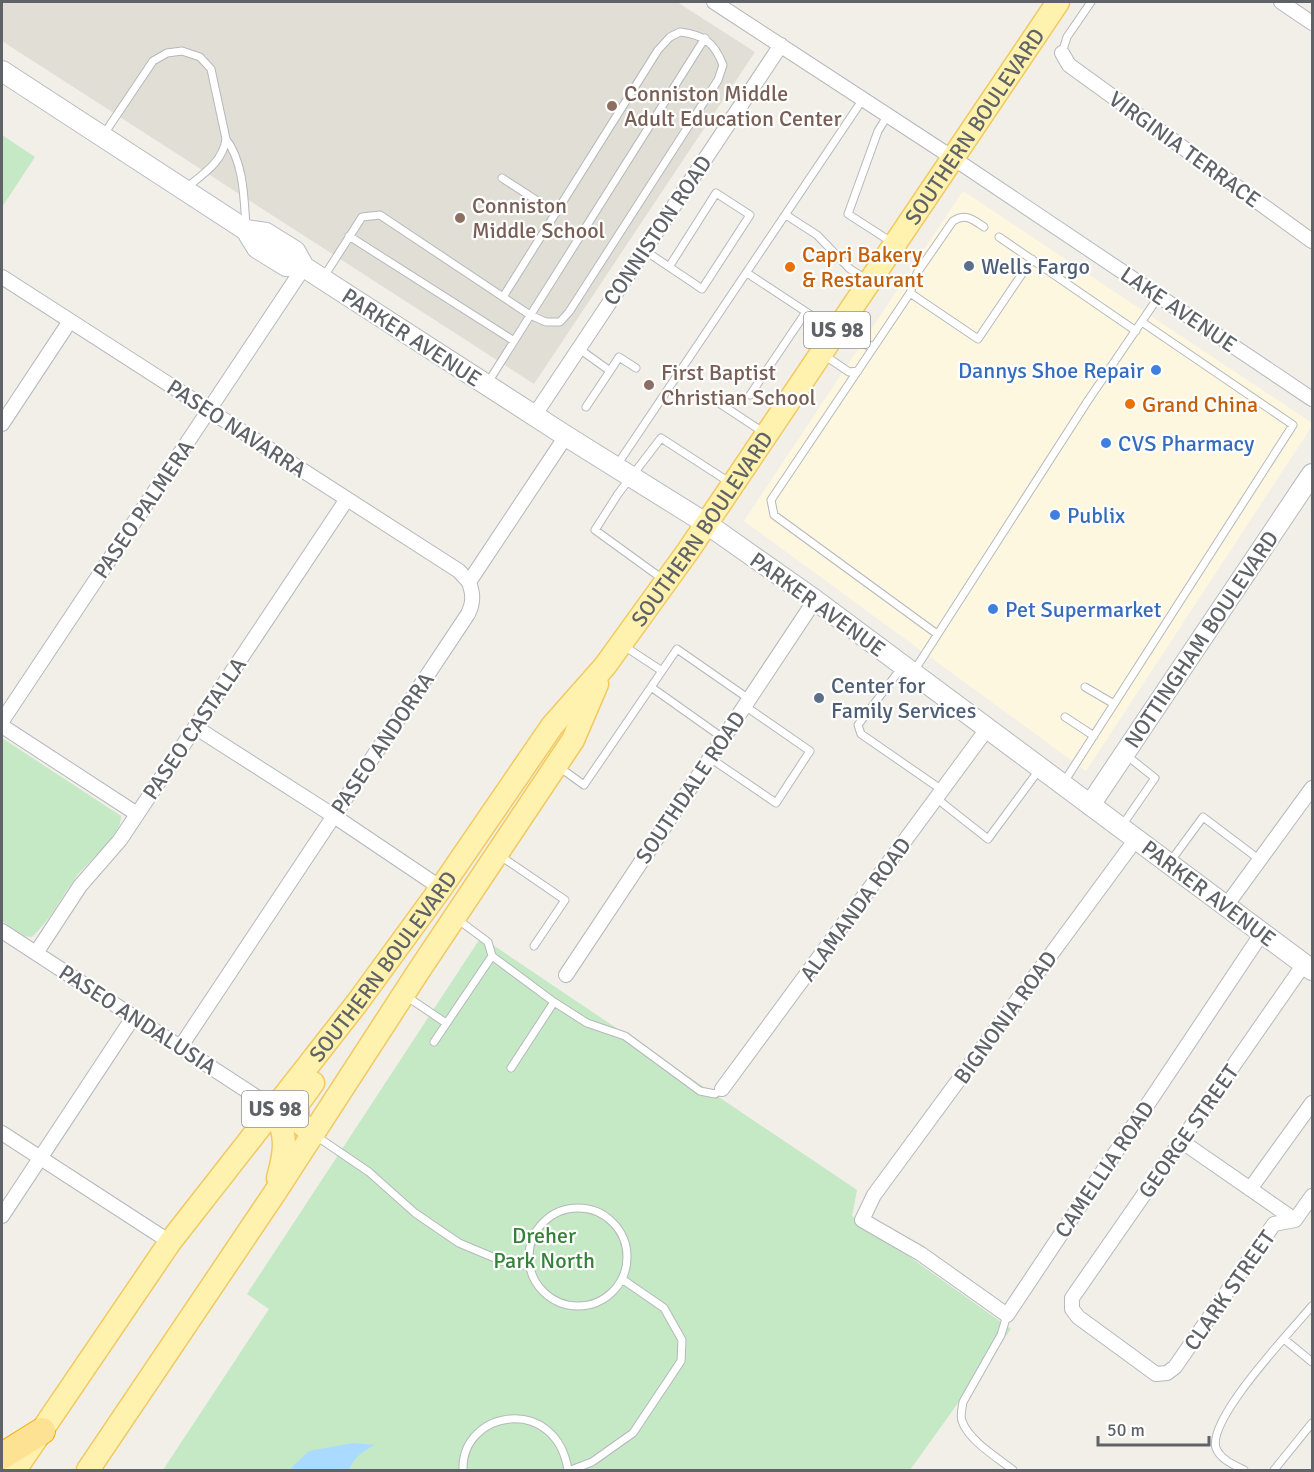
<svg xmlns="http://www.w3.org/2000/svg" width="1314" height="1472" viewBox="0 0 1314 1472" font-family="Signika,sans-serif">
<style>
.commercial{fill:#fef7e0}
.education{fill:#e1ded6}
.green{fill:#c5e8c5}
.water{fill:#aadaff}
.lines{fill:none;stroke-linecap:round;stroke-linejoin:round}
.lane-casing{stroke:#b5b8bc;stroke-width:9}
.street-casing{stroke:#b5b8bc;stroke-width:16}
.secondary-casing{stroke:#b6babf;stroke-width:22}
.primary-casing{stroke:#f2c960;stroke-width:25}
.highway-casing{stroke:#f9ab00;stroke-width:28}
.lane{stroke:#fff;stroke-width:7}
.street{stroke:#fff;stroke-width:14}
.secondary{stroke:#fff;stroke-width:20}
.primary{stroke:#fff2af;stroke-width:22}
.highway{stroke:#fde293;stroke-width:26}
.education-dot{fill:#8d6e63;stroke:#fff;stroke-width:2}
.service-dot{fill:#5c6f8a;stroke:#fff;stroke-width:2}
.food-dot{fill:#e8710a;stroke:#fff;stroke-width:2}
.shop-dot{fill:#3f7fe0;stroke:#fff;stroke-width:2}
.labels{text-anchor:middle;stroke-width:4.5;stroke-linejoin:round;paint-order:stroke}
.shield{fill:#fff;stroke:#8f9295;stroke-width:1.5}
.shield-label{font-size:21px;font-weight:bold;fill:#5f6368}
.education-label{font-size:22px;fill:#785e54;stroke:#fff;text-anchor:start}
.street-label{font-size:22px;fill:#5f6368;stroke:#fff}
.food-label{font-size:22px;fill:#c56008;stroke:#fff;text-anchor:start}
.service-label{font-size:22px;fill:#4e5e75;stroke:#fff;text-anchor:start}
.shop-label{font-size:22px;fill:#366cbe;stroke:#fff;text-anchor:start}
.park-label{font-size:22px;fill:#348238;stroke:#fff}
</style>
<rect width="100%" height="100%" fill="#f1efe8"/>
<path class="commercial" d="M963,191L1312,423V426L1086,771L744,521Z"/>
<path class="education" d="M2,2H677L755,52L534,384L2,41Z"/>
<path class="green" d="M2,135L35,157L2,207Z
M2,738L121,816C122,836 88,861 77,876C62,895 50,921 32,937L24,936L2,921Z
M481,937L857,1190L852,1216L1011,1329L910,1470H163L269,1309L247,1294Z"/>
<path class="water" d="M353,1443L375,1445C363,1451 354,1457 349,1470H289L309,1451Z"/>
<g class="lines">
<g class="lane-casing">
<path id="lane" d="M1062,53L1067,37L1091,2
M888,115L878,131L848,214L893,243
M104,134L153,61L167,53L182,51L200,57L211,69L226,139C223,162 203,174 186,188
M226,139C244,163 244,198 246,227
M502,178L556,213
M786,215L817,235L850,269L868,280
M349,236L514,341
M999,237L1136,331
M644,250C663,263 683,276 702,289L750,215L716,193L669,267
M747,273L832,329
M323,278L362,217L380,215L530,315L546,322H560L569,312L718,80L723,65C714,42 704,35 680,32L670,37L658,50L503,297
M910,293L978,339L1032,259
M843,328L866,345L874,346
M578,348L610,371L586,407
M824,355L849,372L858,371
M610,371L619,357L636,368
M487,384L705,38
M750,395L806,312
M716,401L763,432
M617,465L863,99
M664,580L595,530L618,494L661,438L729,482
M937,634L774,515L771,500L910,293L917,273L953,221C966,213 972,219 984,227
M624,646L662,671
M902,667L858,725L861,734L942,790
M914,671L1087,402L1159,296
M651,687L723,738
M1085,687L1114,704
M1065,717L1094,736
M710,758L776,803L810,751L745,706
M559,767L584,785L677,649L749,699
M1064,782L1293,425L1142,322
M936,798L988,839L1039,770
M1121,827L1155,778L1126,755
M499,855L565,900L534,946
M1170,862L1203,817L1260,860
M457,919L488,942L492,956L554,1002L587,1023L625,1036L700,1091L715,1094L722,1089
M406,996L446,1023
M434,1042L492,956
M511,1068L554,1002
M316,1136L369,1172L415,1213L459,1243L502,1261L529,1266
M529 1257a49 49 0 1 1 98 0a49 49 0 1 1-98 0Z
M1007,1315L1001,1335L963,1402C962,1408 960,1416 962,1421C969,1441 998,1458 1013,1470
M1284,1339L1312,1362
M463,1470C461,1410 556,1394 568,1470
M571,1470L592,1462L633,1433L681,1361L682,1340L664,1308L622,1279
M1244,1470C1234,1465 1220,1459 1216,1448C1207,1419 1292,1330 1312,1306
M1274,1470L1312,1423"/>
</g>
<g class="street-casing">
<path id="street" d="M714,2L953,158L1312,399
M1281,2L1312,23
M1062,53L1069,65L1312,241
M2,277L459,571L469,582
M534,416L781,45
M2,424L70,321
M2,721L304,267
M2,726L137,814
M195,727L334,816L441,888
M1136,839L874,1195L862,1220L921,1254L1007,1315L1262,933
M1226,906L1312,788
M2,931L275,1109
M36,953L80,886L120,840L347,499
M1304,964L1072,1298V1309L1078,1317L1156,1374L1167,1373L1175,1367L1274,1224L1295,1220L1312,1196
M566,975L815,600
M181,1046L468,614C474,601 473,594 469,582L566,436
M722,1089L987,729
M2,1133L170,1242
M1181,1141L1295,1220
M1250,1189L1312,1103
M2,1216L134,1016"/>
</g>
<g class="secondary-casing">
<path id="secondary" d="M2,71L246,230L266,233L295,251L304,267L566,436L707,524L815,600L1312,970
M246,230L257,248L286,266L304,267
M1090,805L1312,474"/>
</g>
<g class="primary-casing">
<g id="primary">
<path d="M275,1109C287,1137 286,1149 278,1178"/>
<path d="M312,1133L298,1121L297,1105L313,1083"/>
<path id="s1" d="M15,1470L170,1242L357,1003L441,888L552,726L605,666L688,551L1058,2"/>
<path d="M88,1470L274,1194L418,972L573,740L597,684"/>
</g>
</g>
<g class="highway-casing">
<path id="highway" d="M2,1456L42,1431"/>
</g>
<use href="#lane" class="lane"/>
<use href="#street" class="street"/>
<use href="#secondary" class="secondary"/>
<use href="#primary" class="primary"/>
<use href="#highway" class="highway"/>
</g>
<g class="education-dot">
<circle cx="612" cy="106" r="6"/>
<circle cx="460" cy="218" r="6"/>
<circle cx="649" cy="385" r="6"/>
</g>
<g class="service-dot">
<circle cx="969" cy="266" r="6"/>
<circle cx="819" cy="698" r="6"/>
</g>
<g class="food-dot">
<circle cx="790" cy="267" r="6"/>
<circle cx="1130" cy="404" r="6"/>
</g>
<g class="shop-dot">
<circle cx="1156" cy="370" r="6"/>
<circle cx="1106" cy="443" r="6"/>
<circle cx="1055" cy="515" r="6"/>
<circle cx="993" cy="609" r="6"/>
</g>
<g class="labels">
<g class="shield">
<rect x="804" y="312" width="66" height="36" rx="4.5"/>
<rect x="242" y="1091" width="66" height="36" rx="4.5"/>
</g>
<g class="shield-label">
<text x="837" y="337">US 98</text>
<text x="275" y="1116">US 98</text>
</g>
<g class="education-label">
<text x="624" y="101">Conniston Middle<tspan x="624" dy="25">Adult Education Center</tspan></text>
<text x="472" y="213">Conniston<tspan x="472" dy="25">Middle School</tspan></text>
<text x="661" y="380">First Baptist<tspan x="661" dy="25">Christian School</tspan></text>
</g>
<g class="street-label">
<text dy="8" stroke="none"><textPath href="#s1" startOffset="1652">SOUTHERN BOULEVARD</textPath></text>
<text transform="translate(1185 149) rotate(36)" y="8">VIRGINIA TERRACE</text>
<text transform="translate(657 230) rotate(-56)" y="8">CONNISTON ROAD</text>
<text transform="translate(1179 309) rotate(34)" y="8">LAKE AVENUE</text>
<text transform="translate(412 337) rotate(33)" y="8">PARKER AVENUE</text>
<text transform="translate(237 428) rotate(33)" y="8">PASEO NAVARRA</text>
<text transform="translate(143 509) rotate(-56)" y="8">PASEO PALMERA</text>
<text dy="8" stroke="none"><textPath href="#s1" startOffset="1166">SOUTHERN BOULEVARD</textPath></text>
<text transform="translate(818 604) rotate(36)" y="8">PARKER AVENUE</text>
<text transform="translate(1201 639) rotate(-56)" y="8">NOTTINGHAM BOULEVARD</text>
<text transform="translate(194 728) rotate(-56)" y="8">PASEO CASTALLA</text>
<text transform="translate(382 743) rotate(-56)" y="8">PASEO ANDORRA</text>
<text transform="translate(690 787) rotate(-56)" y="8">SOUTHDALE ROAD</text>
<text transform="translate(1209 893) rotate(37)" y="8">PARKER AVENUE</text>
<text transform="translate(855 909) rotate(-54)" y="8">ALAMANDA ROAD</text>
<text dy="8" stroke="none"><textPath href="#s1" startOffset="624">SOUTHERN BOULEVARD</textPath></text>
<text transform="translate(1005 1017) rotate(-54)" y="8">BIGNONIA ROAD</text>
<text transform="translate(138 1019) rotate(33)" y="8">PASEO ANDALUSIA</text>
<text transform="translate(1188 1131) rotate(-55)" y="8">GEORGE STREET</text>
<text transform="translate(1104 1169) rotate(-56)" y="8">CAMELLIA ROAD</text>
<text transform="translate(1229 1290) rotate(-55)" y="8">CLARK STREET</text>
</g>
<g class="food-label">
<text x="802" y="262">Capri Bakery<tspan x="802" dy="25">&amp; Restaurant</tspan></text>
<text x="1142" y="412">Grand China</text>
</g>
<g class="service-label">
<text x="981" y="274">Wells Fargo</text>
<text x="831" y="693">Center for<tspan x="831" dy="25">Family Services</tspan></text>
</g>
<g class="shop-label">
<text x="1144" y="378" text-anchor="end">Dannys Shoe Repair</text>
<text x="1118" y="451">CVS Pharmacy</text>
<text x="1067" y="523">Publix</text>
<text x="1005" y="617">Pet Supermarket</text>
</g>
<g class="park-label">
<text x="544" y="1243">Dreher<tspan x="544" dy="25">Park North</tspan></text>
</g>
</g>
<rect width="1314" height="1472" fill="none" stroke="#5f6368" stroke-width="6"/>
<path d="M1098 1436v9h111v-9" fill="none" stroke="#5f6368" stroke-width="3"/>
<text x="1107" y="1436" font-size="18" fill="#5f6368" stroke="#ffffff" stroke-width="4.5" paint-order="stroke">50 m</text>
</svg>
